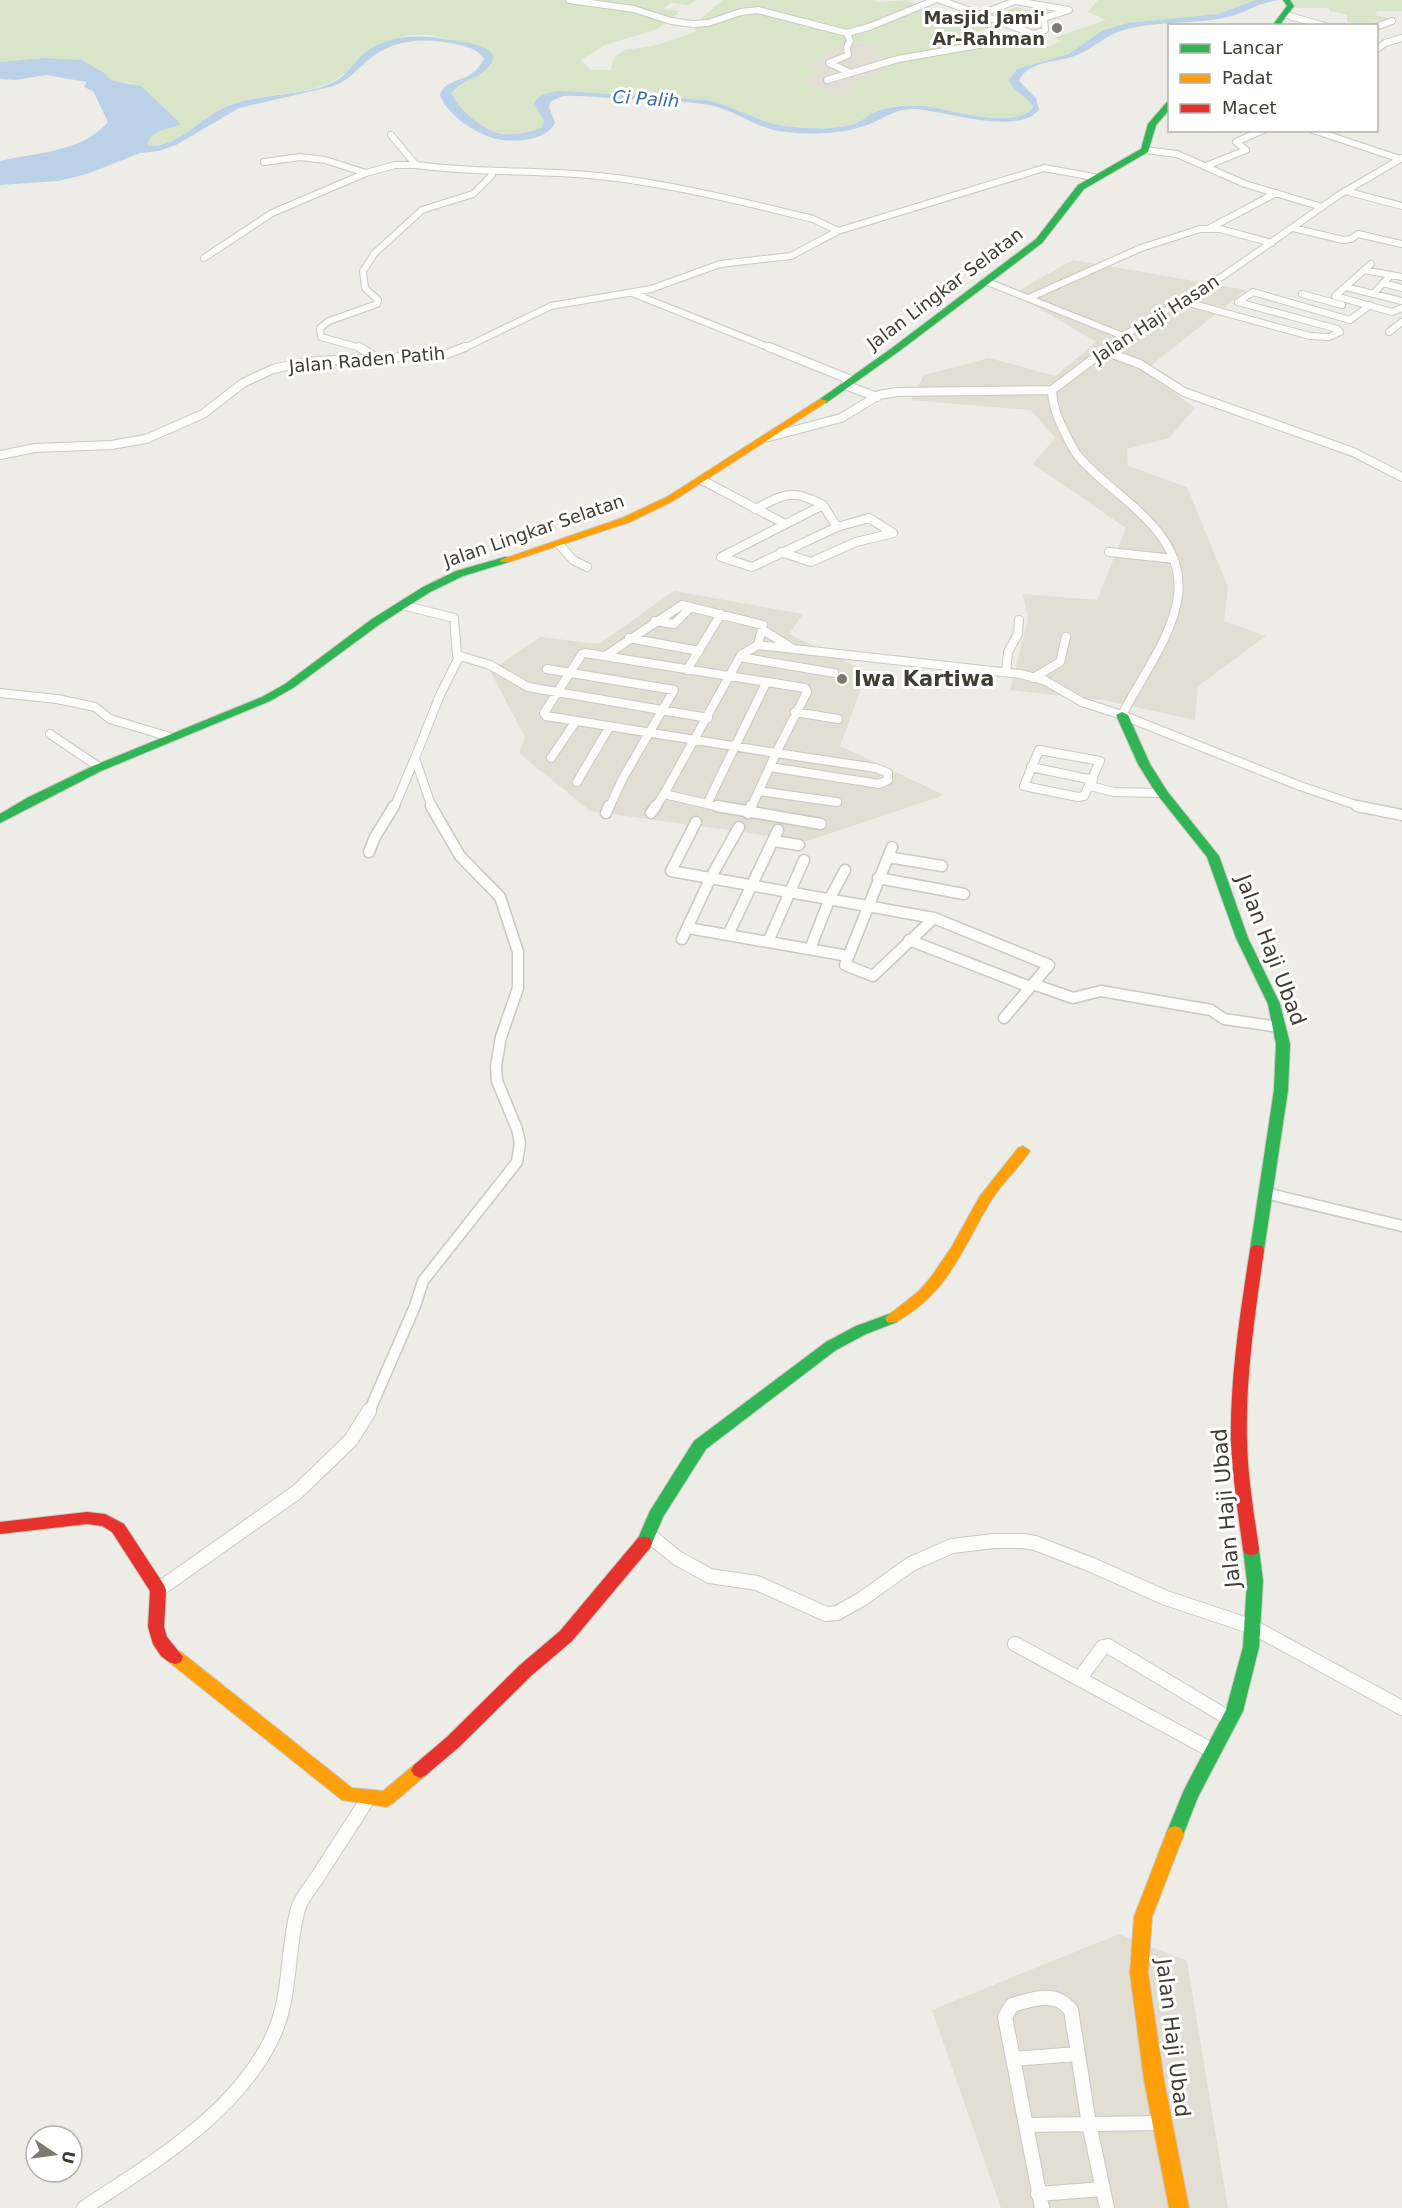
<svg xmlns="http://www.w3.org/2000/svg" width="1402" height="2208" viewBox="0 0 1402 2208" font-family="'DejaVu Sans',sans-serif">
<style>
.residential{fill:#e1ded4}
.green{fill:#d8e5c8;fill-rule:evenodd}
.water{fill:#bbd1e7}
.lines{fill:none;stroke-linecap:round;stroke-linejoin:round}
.street-far3-casing{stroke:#c9c8c2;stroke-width:8}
.street-far2-casing{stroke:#c9c8c2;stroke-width:10}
.street-far1-casing{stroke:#c9c8c2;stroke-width:13}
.street-casing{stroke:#c9c8c2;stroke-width:16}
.fast-casing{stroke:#cbc9be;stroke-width:2}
.slow-casing{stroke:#cbc9be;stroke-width:2}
.jam-casing{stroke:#cbc9be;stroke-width:2}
.street-far3{stroke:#fcfcfb;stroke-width:6}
.street-far2{stroke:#fcfcfb;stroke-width:8}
.street-far1{stroke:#fcfcfb;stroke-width:10}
.street{stroke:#fcfcfb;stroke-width:14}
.fast{fill:#30b455;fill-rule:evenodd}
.slow{fill:#ff9f0a;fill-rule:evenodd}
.jam{fill:#e5322d;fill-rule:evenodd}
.poi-dot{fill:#7d7a72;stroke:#fff;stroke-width:2}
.labels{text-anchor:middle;stroke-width:6;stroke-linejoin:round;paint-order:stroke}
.far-poi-label{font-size:18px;font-weight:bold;fill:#413d34;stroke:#fff;text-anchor:end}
.far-water-label{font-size:18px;font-style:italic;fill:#3a6ba0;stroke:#fff}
.far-street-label{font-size:18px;fill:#413d34;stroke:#fff}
.poi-label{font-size:21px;font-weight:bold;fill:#413d34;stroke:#fff;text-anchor:start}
.street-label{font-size:21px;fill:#413d34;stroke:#fff}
</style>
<rect width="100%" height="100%" fill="#edece6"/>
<path class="residential" d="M870,41L885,48L872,51L904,55L912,60L892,70L861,79L867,83L853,91L835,96L799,80L821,73L812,67L817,58L833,48Z
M1073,260L1246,290L1144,371L1195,408L1169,438L1127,449L1128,466L1187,487L1228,587L1224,621L1266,636L1198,686L1195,720L1108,701L1010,690L1028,619L1023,594L1097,600L1126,528L1033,464L1055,438L1031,410L911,400L924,375L989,358L1056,376L1096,342L1014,293Z
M674,591L803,614L789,634L867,672L840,746L944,795L807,841L590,811L519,753L525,737L490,671L540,637L599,644Z
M1119,1934L1187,1961L1228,2208H1001L932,2010Z"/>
<path class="green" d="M0,0H696L689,5L671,3L664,9L680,11L658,29L605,45L580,60L591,70H611L614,57L625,50L657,45L695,32L697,22L723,0H872L878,2L908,0L931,15L952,20L989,18L1016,7L1038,13L995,30L989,28L971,33L970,38L1019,42L1045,48L1062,41L1054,38L1106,20L1088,12L1098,0H1257L1218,14L1128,23L1103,30L1069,54L1017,69L1009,80C1013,92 1027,96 1033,107C1015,132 948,108 922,106C906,105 887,105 873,113C867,116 863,120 857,123C837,130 813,129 793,127C761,125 736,106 706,100L554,92L541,128C529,133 511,136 498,133C484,130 456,108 452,93L494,57C471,46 429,28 402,37C388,41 369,57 356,66C344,73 335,82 321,86C290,97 253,93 223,108C199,120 175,148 147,146C151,128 168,131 181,123L131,83L110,80L44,58L0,62ZM870,41L884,48L870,52L890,59L911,60L886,68L890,70L860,79L866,83L854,87L853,91L835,96L799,80L821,73L812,67C824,45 847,45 870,41Z
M1291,0H1402V11H1377L1375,15L1392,19L1385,23L1364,18L1381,24L1354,25L1347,21V15L1330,11L1329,8H1295Z"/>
<path class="water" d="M1256,0H1280C1259,2 1248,12 1228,17C1194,25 1158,20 1124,30C1104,35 1091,52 1071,57C1055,62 1026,62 1019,81L1036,98L1039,110C1016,136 946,111 915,109C895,108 882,120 864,126C840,134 811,135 787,132C758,130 740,113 714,106C684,100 653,100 623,99C603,98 583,95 563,96L551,101L549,107L555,123C546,142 508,144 490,137C472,131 447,114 440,95C443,82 461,81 471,74C477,70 481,64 484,59C477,48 467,47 456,44C424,37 392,39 367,61C356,71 348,80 334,86L239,108L176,145L159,151L140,153L87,174L58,181L0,185V161C37,152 81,153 108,122L93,91L84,87L87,82L46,75L15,80L0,79V62L44,58L82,60L106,74L110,80L141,86L181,124C169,130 149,129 148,146C178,148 202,116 228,106C262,92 302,98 336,81C348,74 355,61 366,52C394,31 430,35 463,42C474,44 489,46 494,57C485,80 465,76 452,93C456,108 484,130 498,133C511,136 529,133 541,128L544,121L534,103C539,94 551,92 561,91L706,100C736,106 761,125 793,127C813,129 837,130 857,123C863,120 867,116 873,113C887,106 907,105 922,106C948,108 1016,132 1033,107C1027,96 1013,92 1009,80L1017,69L1069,54L1103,30L1128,23L1218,14Z"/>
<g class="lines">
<g class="street-far3-casing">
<path id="street-far3" d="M569,0L634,9L671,21L693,24L708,23L741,12L758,10L847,33L869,27L935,0
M940,0L1034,34
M1286,15L1325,26
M1376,27L1392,21
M847,33L850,41L847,47L848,55L829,63L851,73
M1376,50L1385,43L1402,38
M827,80L898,59L1025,37L1045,30L1044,18L1069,10L1015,1L979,15
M1313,130L1400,159
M391,135L416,165C474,173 531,170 589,175C665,182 739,201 813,219L838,231L1044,168L1094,177
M1145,150L1177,154L1245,184L1322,207
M264,162L300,157L325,160L366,173L395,165H416
M1206,166L1246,150L1236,142L1263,130
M1345,191L1402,206
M1210,228L1276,193
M1293,228L1343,240L1351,239L1358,234L1402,244
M204,258L272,213L366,173
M1371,264L1335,296L1392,312L1402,308
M1364,270L1402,277
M985,281L1123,336
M1383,283L1402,288
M1346,287L1402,301
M632,293L773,349
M1302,294L1342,305
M1373,294L1391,275
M1031,297L1141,248L1200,229H1220L1272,243
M1182,301L1310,336L1329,337L1340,332L1337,329L1238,302
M1238,302L1253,292L1350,320L1370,305
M1389,332L1402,322
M364,349L321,337L320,328L329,321L377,304L378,300L365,288L363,271L374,254L422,210L473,194L492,175L491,173
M462,349L551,306L651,289L720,264L791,256L838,231
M1107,349L1128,333L1223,276L1339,195L1402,158"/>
</g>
<g class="street-far2-casing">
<path id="street-far2" d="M359,347L377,358
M769,347L851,380
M1109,347L1052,390C1052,404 1057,417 1063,429C1068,438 1072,449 1079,457C1115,499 1186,530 1178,596C1172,638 1141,677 1122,715
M1104,351L1140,364L1184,392L1353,452L1402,477
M845,385L877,397
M769,437L841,418L879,395L897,392L1052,390
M0,455L35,448L111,445L146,439L203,414L243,383L273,369L290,365L317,361L444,355L465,347
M702,480L785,524
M823,505L837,527L752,567L721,557Z
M755,509C785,494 792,488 823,505
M559,544L573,560L587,567
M781,552L811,562L856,542L893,533L869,518L837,527
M1109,552L1174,559
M402,605L454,618L457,655L490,665L528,687L708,718
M655,621L674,624L691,607
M763,630L790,647
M629,638L699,651
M585,653L805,688L807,692L776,753L546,716L544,713L582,654Z
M605,656L682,605L763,625L758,645
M740,657L834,673
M547,669L674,690L623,778L609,808
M687,670L721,614
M1006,672L1008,652L1018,634L1019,620
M1033,678L1060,662L1066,637
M0,693L57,699L95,707L110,719L170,737
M795,712L838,719
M50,734L99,767
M1039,750L1100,761L1084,796L1078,797L1024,786Z
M551,758L576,721
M770,767L879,784L888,780V773L876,768L776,753
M1031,767L1093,780
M577,782L610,726
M1090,786L1114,792L1162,793
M759,791L837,802
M707,804L766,683
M394,808L415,758
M432,808L415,758L440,695L459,657
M655,808L664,794
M724,808L664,794L741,655L758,645L1020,674L1044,680L1082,702L1122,715L1300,786L1365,808
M751,808L776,753"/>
</g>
<g class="street-far1-casing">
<path id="street-far1" d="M717,806L821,824
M1357,806L1402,815
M606,813L609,806
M651,813L656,806
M748,813L751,806
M696,822L671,871L934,918L1049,965L1004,1018
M774,841L799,845
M892,847L845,965L873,976L934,918
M369,852L375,837L394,806
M888,857L942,866
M878,878L964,894
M688,928L848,956
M728,935L778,830
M682,939L711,877L739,827
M909,940L1030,987
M768,942L804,860
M810,949L830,898L845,870
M1033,984L1073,998L1101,991L1211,1010L1224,1019L1279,1027
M1265,1193L1402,1226
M369,1412L415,1306L423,1281L517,1162L520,1143L517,1129L497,1081L496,1066L501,1037L518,988V952L500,897L460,856L431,806"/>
</g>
<g class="street-casing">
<path id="street" d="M649,1535L677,1558L710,1576L757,1583L826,1614L837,1613L862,1599L911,1564L952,1546L994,1541H1023L1035,1543L1092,1565L1166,1598L1253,1627L1402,1708
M158,1590L297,1492L351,1440L369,1411
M1015,1644L1213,1751
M1079,1679L1103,1647L1108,1646L1230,1719
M1013,2059L1077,2054
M1026,2125L1162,2123
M1038,2194L1103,2189
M84,2208C152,2163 235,2115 272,2038C292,1997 286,1952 298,1909C301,1898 311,1887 317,1878C334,1851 352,1824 369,1797
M1042,2208L1005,2017L1012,2005C1034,1999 1054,1990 1071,2010L1089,2124L1107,2208"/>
</g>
<g class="fast-casing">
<path id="fast" d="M1283,0H1290L1294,6L1279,26H1272L1287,6Z
M1167,102H1170V109L1156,125L1148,152L1084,189L1042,243L898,352L826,403H820V399L892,348L1036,239L1078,185L1141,149L1148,124Z
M505,557L509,558V562L463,576L430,592L380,624L293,688L270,701L101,771L0,823V814L27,798L93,766L262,697L285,684L372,619L423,587L456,571Z
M1122,712L1128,715L1150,764L1167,791L1219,856L1248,938L1280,1004L1290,1044L1288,1090L1264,1250L1262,1254H1252L1250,1250L1274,1090L1276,1044L1268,1004L1236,938L1207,857L1156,793L1138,764L1116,715Z
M892,1313L897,1314L899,1318L897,1322L866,1334L836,1350L706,1449L663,1517L650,1548L644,1549L638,1548L636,1543L650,1511L694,1441L826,1342L856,1326Z
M1251,1543L1257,1544L1259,1549L1263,1581L1259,1647L1243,1711L1198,1797L1181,1840L1175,1842L1169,1840L1166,1834L1184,1790L1226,1710L1243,1647L1247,1581L1243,1549L1245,1544Z"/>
</g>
<g class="slow-casing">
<path id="slow" d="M820,399L828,401L673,501L630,522L509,562H501L500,560L622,518L667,497Z
M1023,1146L1030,1151C1018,1169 1002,1183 990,1202C966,1242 949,1289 907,1315C900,1320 895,1324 887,1322L885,1318L919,1291L931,1277L951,1248L980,1196L1018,1148Z
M175,1650L181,1652L352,1788L383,1791L414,1765L420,1762L426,1765L429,1770L426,1775L392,1804L386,1807L342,1800L169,1662L167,1657L169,1652Z
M1175,1826L1181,1828L1184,1834L1152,1917L1148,1973L1164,2080L1189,2208H1169L1144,2080L1130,1973L1134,1917L1166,1834L1169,1828Z"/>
</g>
<g class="jam-casing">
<path id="jam" d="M1257,1245L1262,1246L1264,1250C1255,1314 1245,1379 1247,1443C1248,1479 1254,1514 1259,1549L1257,1554L1251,1555L1245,1554L1243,1549C1238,1514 1233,1479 1231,1443C1230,1378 1240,1314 1250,1250L1252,1246Z
M87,1512L105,1514L124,1524L164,1585L166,1590L164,1627L167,1637L183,1657L181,1662L175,1664L169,1662L161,1656L153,1644L148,1627L150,1591L112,1532L102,1526L87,1524L0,1534V1522Z
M644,1537L650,1538L652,1543L650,1548L572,1641L532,1675L459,1747L426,1775L420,1778L414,1775L411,1770L414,1765L447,1737L520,1665L560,1631L638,1538Z"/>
</g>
<use href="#street-far3" class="street-far3"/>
<use href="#street-far2" class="street-far2"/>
<use href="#street-far1" class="street-far1"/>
<use href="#street" class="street"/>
<use href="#fast" class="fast"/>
<use href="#slow" class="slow"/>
<use href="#jam" class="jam"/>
</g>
<g class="poi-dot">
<circle cx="1057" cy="28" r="6"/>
<circle cx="842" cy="679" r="6"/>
</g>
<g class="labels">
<g class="far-poi-label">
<text x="1045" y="24">Masjid Jami'<tspan x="1045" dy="21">Ar-Rahman</tspan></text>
</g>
<g class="far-water-label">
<text transform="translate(646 99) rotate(4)" y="6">Ci Palih</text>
</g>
<g class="far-street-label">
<text transform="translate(945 289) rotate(-37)" y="6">Jalan Lingkar Selatan</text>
<text transform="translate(1156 319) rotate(-33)" y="6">Jalan Haji Hasan</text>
<text transform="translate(367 360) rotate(-5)" y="6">Jalan Raden Patih</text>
<text transform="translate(534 531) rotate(-19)" y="6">Jalan Lingkar Selatan</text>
</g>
<g class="poi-label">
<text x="854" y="686">Iwa Kartiwa</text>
</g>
<g class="street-label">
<text transform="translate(1271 950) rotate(69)" y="7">Jalan Haji Ubad</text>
<text transform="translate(1226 1508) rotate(-95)" y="7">Jalan Haji Ubad</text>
<text transform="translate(1173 2038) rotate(83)" y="7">Jalan Haji Ubad</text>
</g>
</g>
<rect x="1168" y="24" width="210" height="108" fill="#ffffff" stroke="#b3b1ae" stroke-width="1.5"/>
<rect x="1180" y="44" width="30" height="9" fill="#30b455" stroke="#b3b1ae" stroke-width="1.5"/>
<text x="1222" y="54" font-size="18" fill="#413d34">Lancar</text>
<rect x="1180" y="74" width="30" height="9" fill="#ff9f0a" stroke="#b3b1ae" stroke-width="1.5"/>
<text x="1222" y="84" font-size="18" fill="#413d34">Padat</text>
<rect x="1180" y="104" width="30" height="9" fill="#e5322d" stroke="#b3b1ae" stroke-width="1.5"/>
<text x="1222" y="114" font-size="18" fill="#413d34">Macet</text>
<g transform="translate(54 2154) rotate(103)"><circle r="28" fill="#ffffff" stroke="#b3b1ae" stroke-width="1.5"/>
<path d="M0-4.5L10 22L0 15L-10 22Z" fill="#7d7a72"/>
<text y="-9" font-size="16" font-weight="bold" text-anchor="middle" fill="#413d34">U</text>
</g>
</svg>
